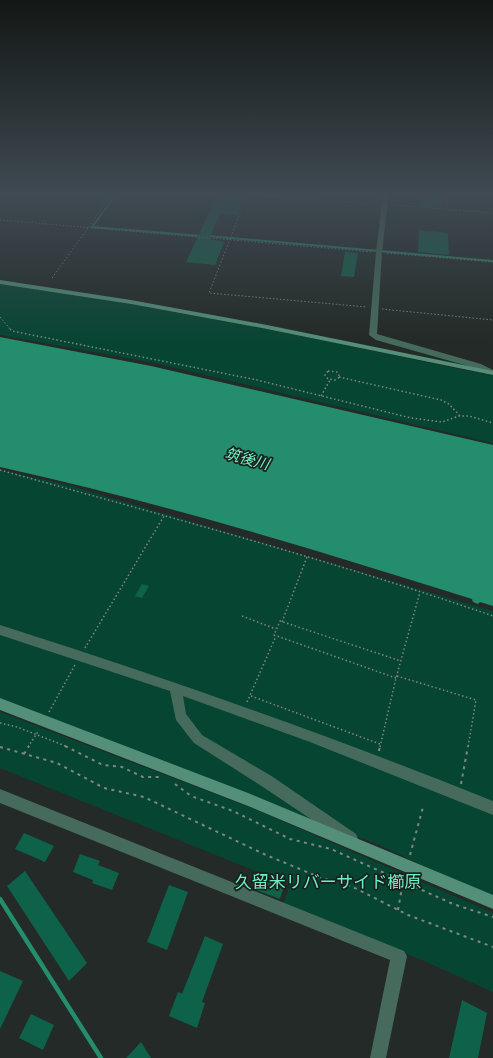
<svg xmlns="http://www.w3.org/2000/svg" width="493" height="1058" viewBox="0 0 493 1058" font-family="Jost,'Noto Sans JP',sans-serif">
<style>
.green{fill:#074533}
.water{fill:#248d6d}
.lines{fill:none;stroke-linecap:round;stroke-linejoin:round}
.stream-far1{stroke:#248d6d;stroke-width:2}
.stream{stroke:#248d6d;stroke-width:4.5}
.building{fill:#0f624a}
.path-far2{stroke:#818684;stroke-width:1;stroke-dasharray:1.5 2;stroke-linecap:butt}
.path-far1{stroke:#818684;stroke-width:1.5;stroke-dasharray:1.5 2.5;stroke-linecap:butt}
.path{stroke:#818684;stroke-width:2;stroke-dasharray:3 4.5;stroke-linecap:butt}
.street{fill:#466a5c;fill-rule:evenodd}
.secondary{fill:#538f79;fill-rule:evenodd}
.labels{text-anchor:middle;stroke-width:3.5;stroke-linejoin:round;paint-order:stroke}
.water-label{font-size:15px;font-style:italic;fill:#74f9cb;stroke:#1a201d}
.near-park-label{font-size:17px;fill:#6cf1c4;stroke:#1a201d}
</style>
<rect width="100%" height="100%" fill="#232a27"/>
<path class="green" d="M0,284L97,298L271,330L493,376V443L154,363L0,335Z
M0,470L68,485L493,611V899L375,843L0,710Z
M0,712L257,810L493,913V992L424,961L283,904L290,885L0,768Z"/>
<path class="water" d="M0,337L151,366L493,445V606L480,602L478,604L473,602L472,599C316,550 160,502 0,467Z"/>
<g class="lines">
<path class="stream-far1" d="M117,193L92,227L202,236
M208,236L493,261"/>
<path class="stream" d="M0,899L101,1058"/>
</g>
<path class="building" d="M420,193H442V208L420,206Z
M218,194L245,196L237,215L220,214L209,239L224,242L215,265L186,262Z
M419,230L448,233L449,255L418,252Z
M345,252L358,253L354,277L341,276Z
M142,584L149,586L142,598L135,596Z
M24,833L54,846L45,862L15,849Z
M80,854L100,861L98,865L119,873L112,890L92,883L93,880L73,872Z
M25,871L87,963L69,981L7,886Z
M261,875L284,886L280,899L256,890Z
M169,885L188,892L167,950L147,942Z
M205,936L223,944L202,1002L205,1003L197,1028L169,1016L178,992L182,994Z
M0,971L23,981L0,1029Z
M462,1000L487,1013L478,1058H449Z
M31,1014L54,1025L43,1050L19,1038Z
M141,1042L151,1058H126Z"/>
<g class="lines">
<path class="path-far2" d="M225,193L377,204
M248,193L209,293L367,307
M393,205L493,213
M0,220L372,252
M387,253L493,262
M52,278L113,193
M382,309L493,320
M0,317L11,330"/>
<path class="path-far1" d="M10,329L12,331L257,380L411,418L442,422L459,416H469L493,423
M328,371L337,372L340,377L335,380L328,379L325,375Z
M339,377L441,400L449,404L460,416
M321,396L330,380
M0,470C165,516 331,560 493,616
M242,616L276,629
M282,622L307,557
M85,648L164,516
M397,676L476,700L468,747
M396,678L274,635L280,621L401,661
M251,696L380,744
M247,702L276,636
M49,712L75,665
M0,723L17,727L68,747
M28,747L39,730
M380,747L396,678L420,592"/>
<path class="path" d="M65,746L103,765L122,767L143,777H159
M0,747L57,763L104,788L144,797L266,855L319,877L353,887L408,915L493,947
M379,751L380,746
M24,754L29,746
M175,784L191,796L233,811L290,839L331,849L453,904L493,917
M461,784L468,746
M410,855L423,807
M398,910L404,876"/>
<path class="street" d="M383,193H389L382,252L377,334L481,364L493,370V374H487L475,368L376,340L369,335L376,252Z
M0,625C167,678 331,736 493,801V815L310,742L183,696L186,714L202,735L273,777L356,834L358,839L356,844L351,846L263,787L194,743L176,720L170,691L0,635Z
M0,789L404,951L407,956L386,1058H370L390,960L0,803Z"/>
<path class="secondary" d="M0,280L131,300L262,324L493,371V375L262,328L131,304L0,284Z
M0,698L248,793L493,895V909L248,806L0,710Z"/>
</g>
<linearGradient id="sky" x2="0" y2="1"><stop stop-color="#131715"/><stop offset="0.57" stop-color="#3f4a52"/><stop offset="1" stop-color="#3f4a52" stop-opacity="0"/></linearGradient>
<rect width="493" height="341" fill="url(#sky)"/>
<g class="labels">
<g class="water-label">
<text transform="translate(247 459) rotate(15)" y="5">筑後川</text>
</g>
<g class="near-park-label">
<text x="328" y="888">久留米リバーサイド櫛原</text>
</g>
</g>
</svg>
